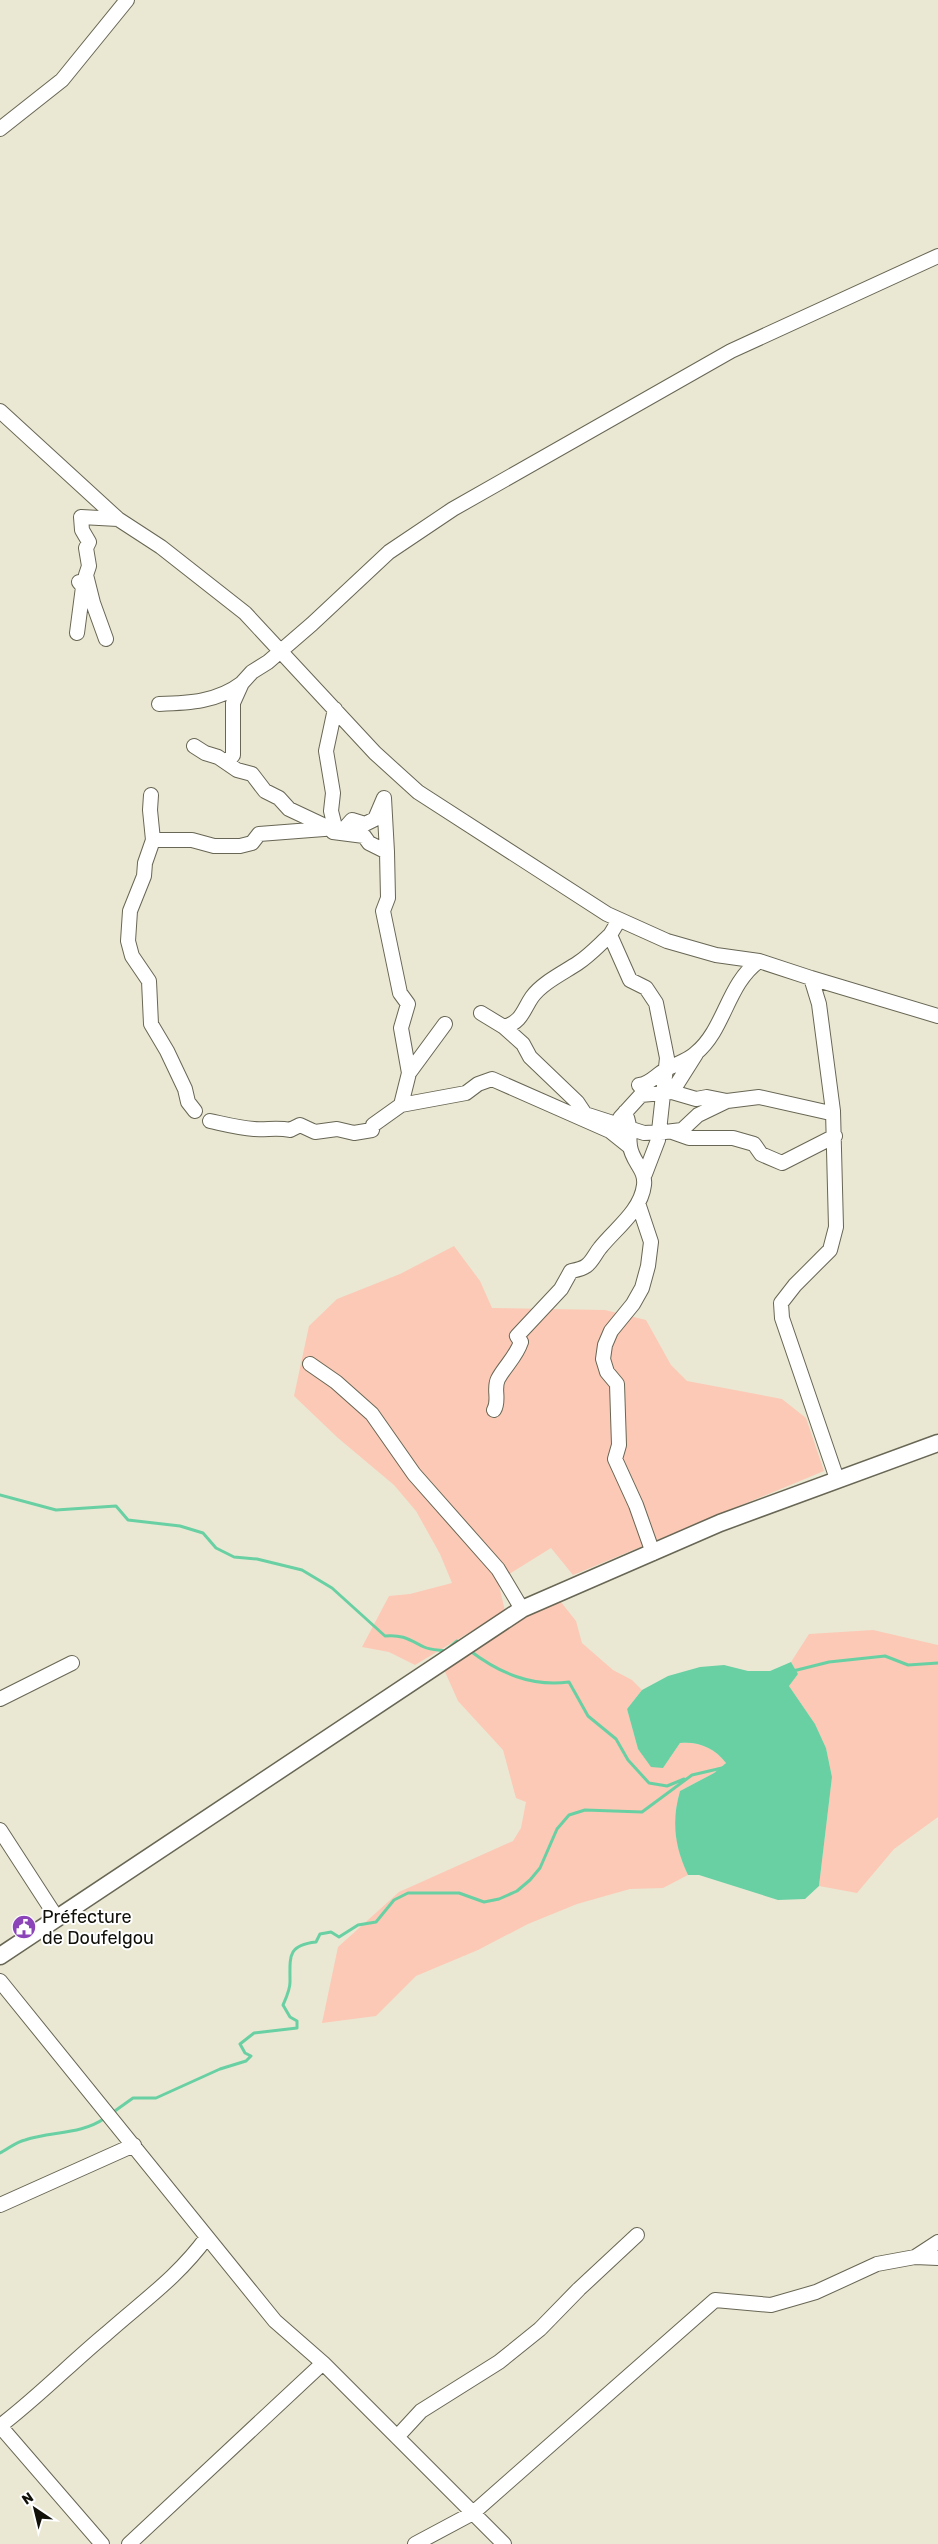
<svg xmlns="http://www.w3.org/2000/svg" width="938" height="2544" viewBox="0 0 938 2544" font-family="Rubik,sans-serif">
<style>
.green{fill:#fcc9b6}
.water{fill:#69d0a4}
.lines{fill:none;stroke-linecap:round;stroke-linejoin:round}
.stream{stroke:#69d0a4;stroke-width:3}
.minor-casing{stroke:#686654;stroke-width:16}
.major-casing{stroke:#686654;stroke-width:19}
.minor{stroke:#fff;stroke-width:14}
.major{stroke:#fff;stroke-width:16}
.labels{text-anchor:middle;stroke-width:4;stroke-linejoin:round;paint-order:stroke}
.poi-label{font-size:18px;fill:#111009;stroke:#fff;text-anchor:start}
</style>
<rect width="100%" height="100%" fill="#eae8d3"/>
<path class="green" d="M454,1246L480,1281L492,1308L605,1310L646,1320L671,1365L687,1381L782,1399L806,1418L824,1471L573,1575L551,1548L498,1581L505,1611L415,1665L389,1652L362,1647L389,1596L410,1594L452,1583L440,1554L416,1511L394,1485L338,1438L294,1396L309,1326L337,1299L400,1274Z
M557,1597L576,1621L582,1643L613,1670L632,1680L642,1690L627,1709L638,1749L663,1768L680,1743C698,1741 715,1748 726,1763L714,1773L680,1791C671,1821 676,1848 688,1875L663,1888L630,1889L577,1904L528,1924L478,1950L416,1976L376,2016L322,2023L338,1947L399,1892L513,1841L521,1828L526,1802L516,1798L503,1750L458,1701L442,1665Z
M873,1630L938,1645V1817L894,1849L857,1893L819,1886L832,1777L826,1748L815,1724L789,1686L798,1674L791,1662L809,1634Z"/>
<path class="water" d="M791,1662L798,1674L789,1686L815,1724L826,1748L832,1777L819,1886L805,1899L778,1900L699,1875H688C675,1847 671,1822 680,1791L714,1773L726,1763C715,1748 698,1741 680,1743L663,1768L651,1767L638,1749L627,1709L642,1690L668,1676L700,1667L724,1665L748,1671H770Z"/>
<g class="lines">
<path class="stream" d="M0,1495L56,1510L116,1506L128,1520L180,1526L203,1533L216,1548L234,1557L257,1559L302,1570L332,1588L385,1636C402,1634 410,1640 424,1647C430,1650 438,1650 445,1651L457,1641L460,1643
M469,1650C499,1673 531,1687 569,1682L588,1716L616,1739L628,1760L649,1783L667,1786L684,1779
M793,1671L829,1662L885,1656L908,1665L938,1663
M112,2113L133,2098H156L220,2069L246,2061L251,2056L245,2053L240,2044L254,2033L297,2028V2021L290,2017L283,2005C286,1998 290,1990 290,1982C290,1957 287,1945 316,1942L320,1934L331,1932L339,1937L358,1925L376,1922L394,1900L408,1893H459L484,1902L499,1899L517,1891L530,1880L540,1868L557,1829L569,1815L585,1810L642,1812L692,1775L722,1768
M0,2153C8,2149 16,2142 25,2140C51,2131 81,2135 105,2118"/>
<g class="minor-casing">
<path id="minor" d="M0,129L62,80L127,0
M0,411L118,519L161,547L245,613L375,753L418,792L607,914L667,941L716,955L759,961L811,978L819,1004L833,1111L836,1227L830,1250L795,1285L781,1303L782,1318L837,1479
M77,633L83,587L79,582
M106,639L93,603L86,575L89,566L86,548L89,542L82,530L81,517L118,519
M159,704C189,703 217,702 242,683
M194,746L205,753L218,757L237,770L252,774L265,791L279,798L289,809L323,825L324,829L330,828L333,832L364,836L369,843L387,852L388,898L383,911L400,993L408,1004L401,1028L409,1073
M227,763L233,755V703L242,683L252,672L268,662L312,624L389,552L453,509L731,351L938,256
M151,795L150,810L153,840L145,863L144,876L130,911L128,941L132,956L149,981L151,1024L167,1051L185,1089L188,1102L195,1111
M333,832L335,827L331,811L333,793L326,751L335,709
M334,832L344,829L352,820L365,824L375,819L384,798L387,852
M153,840H192L214,846H240L252,843L259,834L324,829
M619,920L610,935L630,980L646,988L656,1003L667,1058L658,1140L645,1174
M811,978L938,1016
M481,1013L504,1027L523,1044L530,1057L577,1102L585,1114L644,1133L665,1132L682,1130L698,1115L727,1101
M504,1027C522,1022 523,1010 532,997C542,983 563,973 578,963C590,955 600,944 610,935
M639,1085C650,1084 656,1075 665,1070C675,1064 688,1061 696,1053C725,1029 727,984 759,961
M672,1092L696,1054
M401,1105L466,1093L478,1084L492,1079L610,1131L630,1147
M620,1118L641,1095L672,1092L696,1099L707,1097L727,1101L759,1097L826,1112L833,1111
M210,1121C224,1124 239,1128 254,1129C267,1130 277,1127 290,1130L300,1125L315,1132L337,1129L354,1133L372,1130L373,1125L401,1105L409,1073L445,1024
M672,1132L689,1138H733L754,1144L761,1154L782,1163L835,1136
M638,1203L651,1242L648,1266L642,1288L633,1304L611,1331L605,1345L603,1359L607,1372L617,1384L619,1445L615,1459L636,1505L653,1553
M310,1364L336,1382L372,1414L414,1474L498,1569L522,1609
M494,1410C500,1400 493,1389 498,1379C505,1366 516,1357 521,1342L517,1336L561,1289L571,1271C576,1270 582,1269 586,1266C592,1262 595,1254 600,1248C615,1229 641,1211 644,1185C646,1169 632,1162 630,1146C628,1131 632,1130 625,1112
M0,1699L72,1663
M0,1830L57,1918
M0,1981L275,2321L323,2363L504,2544
M0,2205L134,2145
M915,2257L938,2242
M0,2426C38,2397 70,2364 106,2334C143,2301 178,2277 207,2237
M0,2426L102,2544
M397,2437L421,2411L499,2362L540,2329L579,2289L637,2235
M129,2544L323,2363
M415,2544L473,2513L715,2300L771,2305L816,2292L877,2264L915,2257L938,2258"/>
</g>
<g class="major-casing">
<path id="major" d="M0,1956L522,1609L720,1523L938,1443"/>
</g>
<use href="#minor" class="minor"/>
<use href="#major" class="major"/>
</g>
<defs>
<g id="civic-disc" transform="scale(1.25)"><circle r="9.5" fill="#8b45b9" stroke="#fff"/><path d="M-.6-6.5H3V-4.5H.6V-3L4-1V1h2V6H-6V1h2V-1L-.6-3ZM-1.2 2.5V6h2.4V2.5Z" fill="#fff"/></g>
</defs>
<g fill-rule="evenodd">
<use href="#civic-disc" x="24" y="1927"/>
</g>
<g class="labels">
<g class="poi-label">
<text x="42" y="1923">Préfecture<tspan x="42" dy="21">de Doufelgou</tspan></text>
</g>
</g>
<g transform="translate(35 2509) rotate(325)" stroke="#ffffff" stroke-width="4" paint-order="stroke">
<path d="M0-4L9 19L0 12L-9 19Z" fill="#111009"/>
<text y="-8" font-size="14" font-weight="bold" text-anchor="middle" fill="#111009">N</text>
</g>
</svg>
